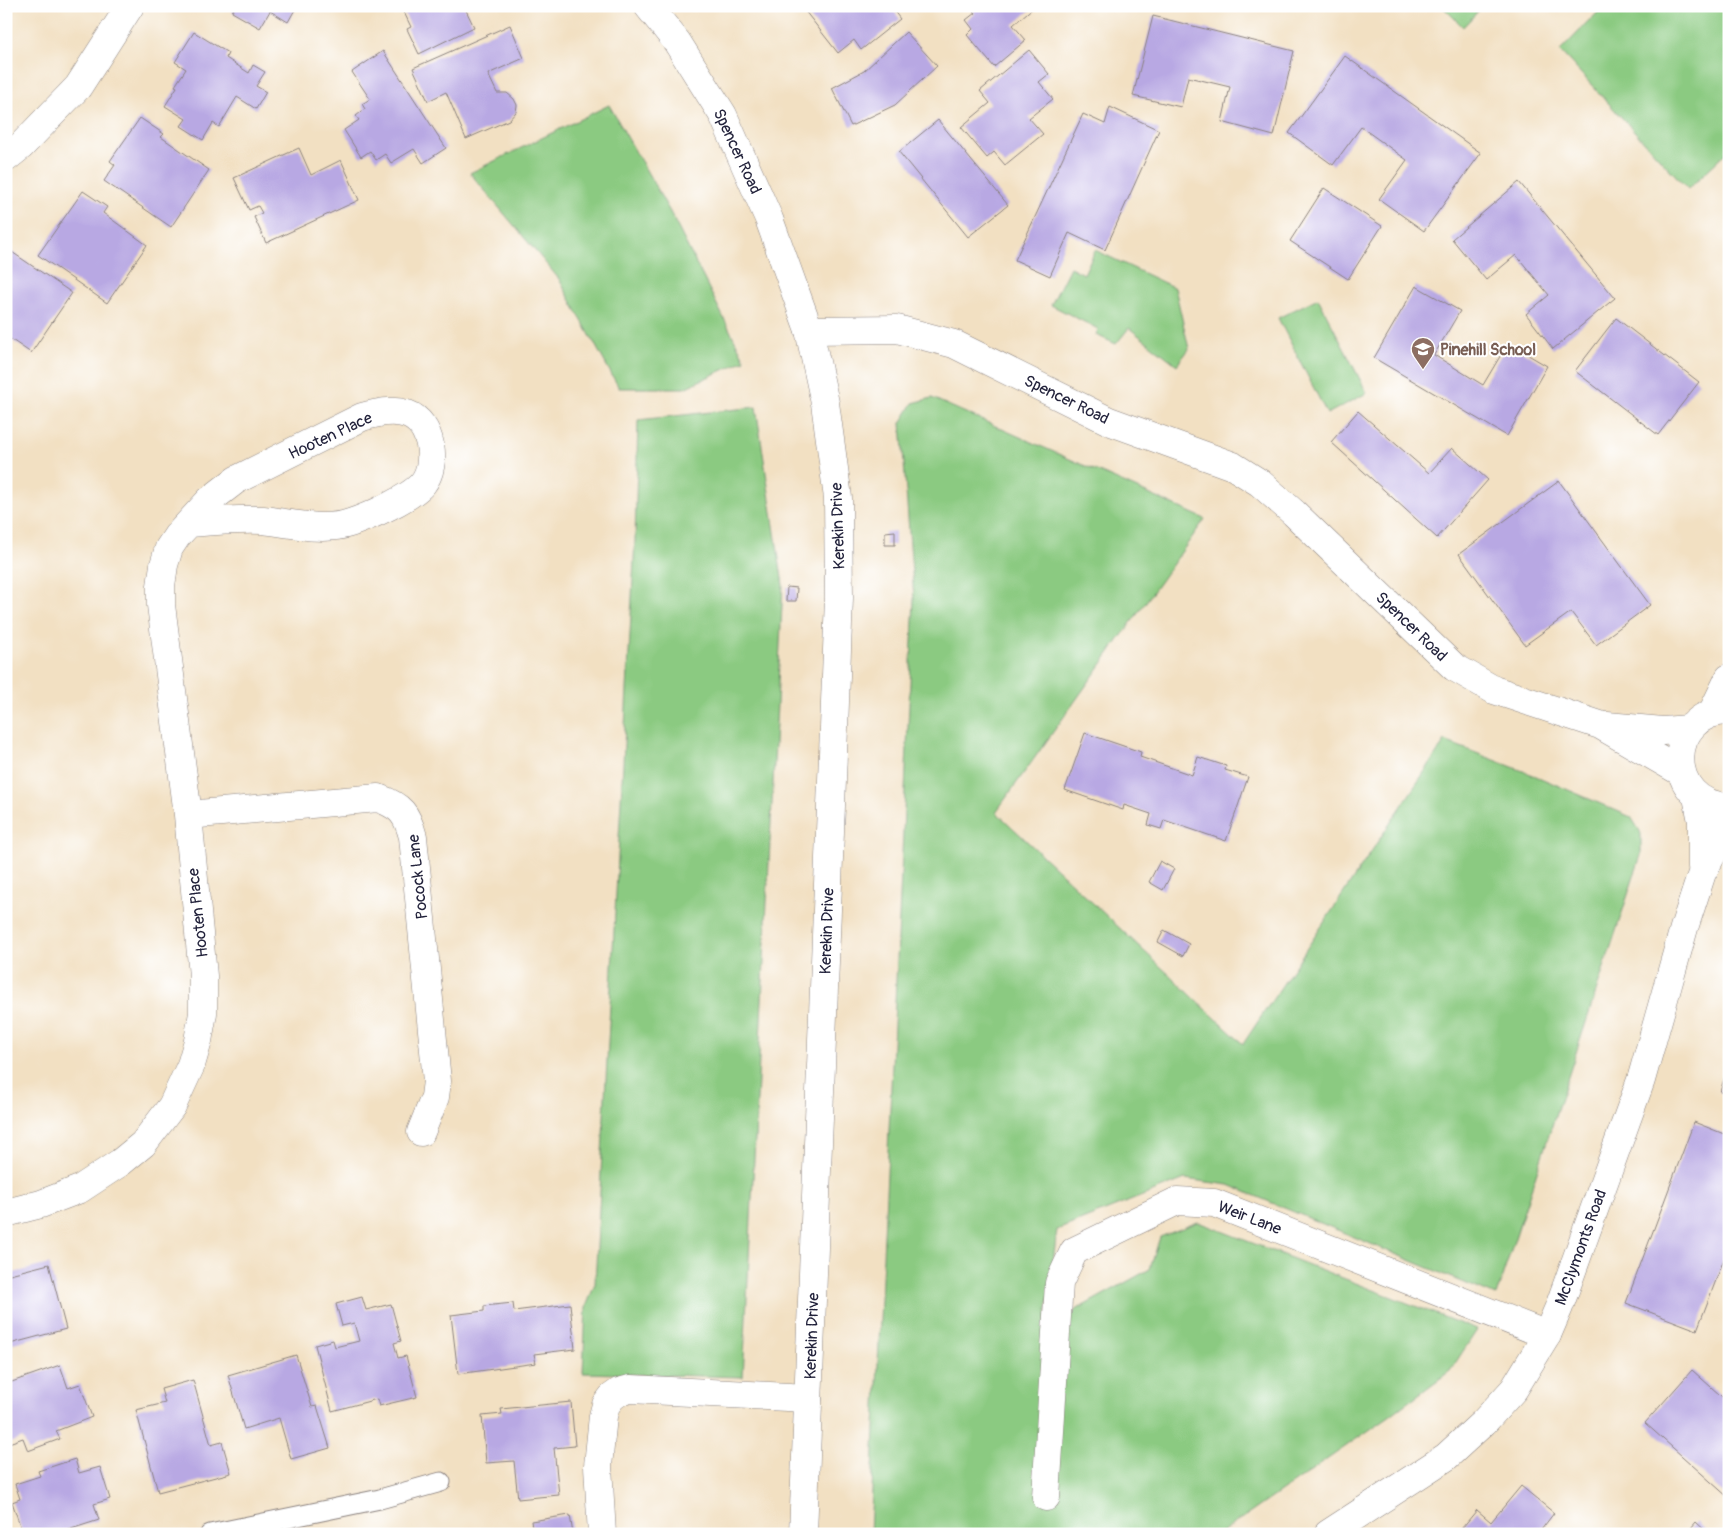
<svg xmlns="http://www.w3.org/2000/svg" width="1735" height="1540" viewBox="0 0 1735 1540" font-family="Pangolin,sans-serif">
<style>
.green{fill:#8bca81;stroke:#56765e}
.building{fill:#b8a8e3}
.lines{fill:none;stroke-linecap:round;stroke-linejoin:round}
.lane-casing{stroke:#8a817e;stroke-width:21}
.street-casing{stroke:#8a817e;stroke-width:29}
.secondary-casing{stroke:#8a817e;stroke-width:29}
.lane{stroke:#fff;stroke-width:19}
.street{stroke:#fff;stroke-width:28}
.secondary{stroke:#fff;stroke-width:28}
.labels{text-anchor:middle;stroke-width:4;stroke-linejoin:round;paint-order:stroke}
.street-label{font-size:16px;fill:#22223b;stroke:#fff}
.education-label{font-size:16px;font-weight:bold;fill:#785e54;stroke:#fff;text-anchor:start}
</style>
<rect width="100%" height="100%" fill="#fff"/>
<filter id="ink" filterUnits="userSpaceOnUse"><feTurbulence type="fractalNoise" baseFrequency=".02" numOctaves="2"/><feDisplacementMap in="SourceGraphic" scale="10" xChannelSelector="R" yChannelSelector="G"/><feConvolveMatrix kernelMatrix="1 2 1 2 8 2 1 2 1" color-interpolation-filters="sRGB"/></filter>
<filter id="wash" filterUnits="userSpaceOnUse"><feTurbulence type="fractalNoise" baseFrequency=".0096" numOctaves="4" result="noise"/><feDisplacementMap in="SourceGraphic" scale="20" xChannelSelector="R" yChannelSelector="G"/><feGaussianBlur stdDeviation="1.12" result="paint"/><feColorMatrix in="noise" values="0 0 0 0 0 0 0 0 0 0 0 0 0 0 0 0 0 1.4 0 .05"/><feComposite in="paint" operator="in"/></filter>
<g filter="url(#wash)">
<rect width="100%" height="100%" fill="#f2e0c2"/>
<path class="green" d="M1442,6H1483L1463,27Z
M1604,6H1729V150L1688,189L1560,51Z
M609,105L670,212L745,360L684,388H619L559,279L470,173Z
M1095,250L1175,288L1189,349L1177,365L1129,328L1116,344L1096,335L1098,329L1051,305L1070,267L1084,274Z
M1318,298L1367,393L1327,414L1278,318Z
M932,398L1205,519L996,812L1243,1044L1445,741L1536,776L1631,817L1641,833V855L1496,1296L1229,1185L1185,1179L1057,1230L1045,1327L1150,1269L1160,1237L1198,1222L1477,1330L1450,1371L1388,1417L1220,1534H870L914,599L901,423L913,403Z
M756,407L783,585L743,1377L583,1373L586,1307L595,1284L635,541L638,420Z"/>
<g id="blocks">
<path class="building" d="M235,6H297L288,22L270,11L260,28L232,12Z
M401,6H464L474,27L419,54L407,29L411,27Z
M811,6H890L900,19L861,50L854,40L838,53L805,11Z
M969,6H1035L1013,25L1026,40L994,67L967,35L973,29L966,20L975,13Z
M1153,16L1294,51L1274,136L1222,122L1230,87L1188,77L1181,107L1133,96Z
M510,25L524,58L488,74L497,93H507L514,99L517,105L516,112L509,120L466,139L446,92L428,101L413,68Z
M194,32L228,53L226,58L249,73L253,65L265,72L256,86L266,92L256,109L237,97L219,127L213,123L203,140L181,126L186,119L165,106L177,87L175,86L186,69L175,62Z
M906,32L937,66L895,105L851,126L832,88L864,71Z
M1029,50L1049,74L1039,82L1053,99L1029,118L1043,134L1005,165L994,152L987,158L961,127L990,103L980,91Z
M383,51L446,148L423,163L414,149L391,163L385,154L376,160L370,151L361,157L344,130L359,120L356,116L365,109L362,104L370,99L352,72Z
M1345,56L1481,153L1424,231L1379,199L1407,160L1361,127L1333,165L1289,133Z
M1110,107L1159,130L1105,250L1069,233L1050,276L1015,260L1083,114L1105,124Z
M140,118L164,134L161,137L209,170L171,227L104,181L115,165L110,161Z
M938,120L1008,205L968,237L899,152Z
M299,148L311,175L341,160L359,200L266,243L254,217L262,213L258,206L249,210L234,178Z
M1519,182L1615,298L1553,349L1526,314L1549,295L1516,255L1486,280L1452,239Z
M1324,188L1382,226L1348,279L1290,241Z
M83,191L107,207L103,213L147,245L107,303L38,255Z
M6,248L72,293L31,353L6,336Z
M1416,286L1460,311L1434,355L1483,385L1508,343L1547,366L1507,436L1374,358Z
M1616,318L1699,382L1658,435L1575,371Z
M1358,411L1429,473L1452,448L1488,480L1437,538L1331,442Z
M1559,481L1650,605L1596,645L1571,612L1525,645L1459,554Z
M895,531V545H885V532Z
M787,587L797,588L796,601H786Z
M1085,733L1141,752L1140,757L1192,775L1198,757L1226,766L1225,770L1248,777L1226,841L1164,820L1161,829L1148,825L1151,814L1124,805L1123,810L1065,790Z
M1160,861L1174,869L1163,890L1149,882Z
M1164,930L1189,944L1183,956L1158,942Z
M1728,1066H1729V1095L1720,1092Z
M1694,1122L1729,1136V1246L1697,1330L1626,1303Z
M49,1264L66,1329L6,1345V1275Z
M362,1297L366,1310L391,1304L401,1341L394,1343L398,1358L406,1356L417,1397L379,1406L377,1399L332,1411L315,1345L333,1340L335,1347L359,1341L354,1323L342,1326L336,1304Z
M513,1303L514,1311L570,1304L575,1349L534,1354L536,1363L458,1374L451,1315L484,1311V1306Z
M296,1355L312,1407L317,1406L330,1448L291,1459L279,1418L244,1429L228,1375Z
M60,1365L68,1388L80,1384L92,1417L56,1431L60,1439L28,1451L23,1438L6,1444V1384Z
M1692,1370L1729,1403V1498L1645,1423Z
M193,1380L211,1445L222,1442L231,1473L158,1492L136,1410L165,1403L161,1389Z
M571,1402L575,1446L554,1448L559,1495L518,1499L514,1461L486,1463L482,1416L502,1414L501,1409Z
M75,1459L79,1473L100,1467L110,1499L94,1504L99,1520L68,1530L69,1534H23L12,1502L20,1499L15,1484L40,1476L38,1471Z
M1521,1486L1554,1513L1538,1534L1528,1533L1527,1534H1457L1477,1510L1491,1522Z
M570,1515L573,1534H533L531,1521Z
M1696,1522L1709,1534H1686Z"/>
</g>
</g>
<g filter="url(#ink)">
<use href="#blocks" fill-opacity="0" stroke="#8a817e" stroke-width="1"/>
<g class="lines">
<g class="lane-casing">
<path id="lane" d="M210,1534L380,1499L441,1482"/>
</g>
<g class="street-casing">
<path id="street" d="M6,158L21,146L78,87L130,6
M809,330L897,329L954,344L1109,421L1233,466L1260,483L1294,513L1454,667L1494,690L1600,725L1681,772
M1607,726L1663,731L1689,729
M188,815L378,798C401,806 407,814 413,837L437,1081L435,1097L421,1132
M6,1213L41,1204L80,1189L121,1162L143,1144L172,1106L191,1065L198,1041L203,1013V976L188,815L161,605V586L164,565L169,548L177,536L210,500L236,480L362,417C377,413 392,409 407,414C432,423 438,464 423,483C411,498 368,517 350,523C322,532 291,523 263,520C239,519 214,521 190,523
M1046,1497L1059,1283L1074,1251L1177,1201L1214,1203L1547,1335
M602,1534L598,1466L603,1416L606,1405L612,1397L619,1392L630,1389L808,1398"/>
</g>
<g class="secondary-casing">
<path id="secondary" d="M648,6L677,42L723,115L769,219L809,330L825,403L838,498L839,598L803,1534
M1729,711C1665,711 1663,805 1729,807
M1712,713L1729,678
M1697,797L1702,821V867
M1328,1534L1446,1457L1484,1422L1514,1389L1547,1335L1559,1307L1641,1080L1684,928L1702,873L1729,823"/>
</g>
<use href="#lane" class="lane"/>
<use href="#street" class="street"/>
<use href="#secondary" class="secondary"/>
</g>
</g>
<defs>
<g id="school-pin" transform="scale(1.25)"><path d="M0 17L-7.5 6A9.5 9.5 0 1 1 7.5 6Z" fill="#8d6e63" stroke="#fff"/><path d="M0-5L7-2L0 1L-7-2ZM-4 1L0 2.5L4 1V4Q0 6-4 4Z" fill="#fff"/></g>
</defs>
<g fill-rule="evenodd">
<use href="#school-pin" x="1423" y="349"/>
</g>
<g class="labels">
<g class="street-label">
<text transform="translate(738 151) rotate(65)" y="6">Spencer Road</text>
<text transform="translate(1067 399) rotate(26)" y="6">Spencer Road</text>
<text transform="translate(330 435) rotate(-25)" y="6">Hooten Place</text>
<text transform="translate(837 526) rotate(-92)" y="6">Kerekin Drive</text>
<text transform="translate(1412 626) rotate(44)" y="6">Spencer Road</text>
<text transform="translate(417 877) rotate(-96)" y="6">Pocock Lane</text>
<text transform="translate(197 913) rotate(-96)" y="6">Hooten Place</text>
<text transform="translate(826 931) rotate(-88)" y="6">Kerekin Drive</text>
<text transform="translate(1250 1217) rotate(21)" y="6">Weir Lane</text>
<text transform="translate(1580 1247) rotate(-70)" y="6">McClymonts Road</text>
<text transform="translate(811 1336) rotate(-88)" y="6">Kerekin Drive</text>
</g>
<g class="education-label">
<text x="1440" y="355">Pinehill School</text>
</g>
</g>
<rect width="1735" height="1540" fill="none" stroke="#fff" stroke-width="25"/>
</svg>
